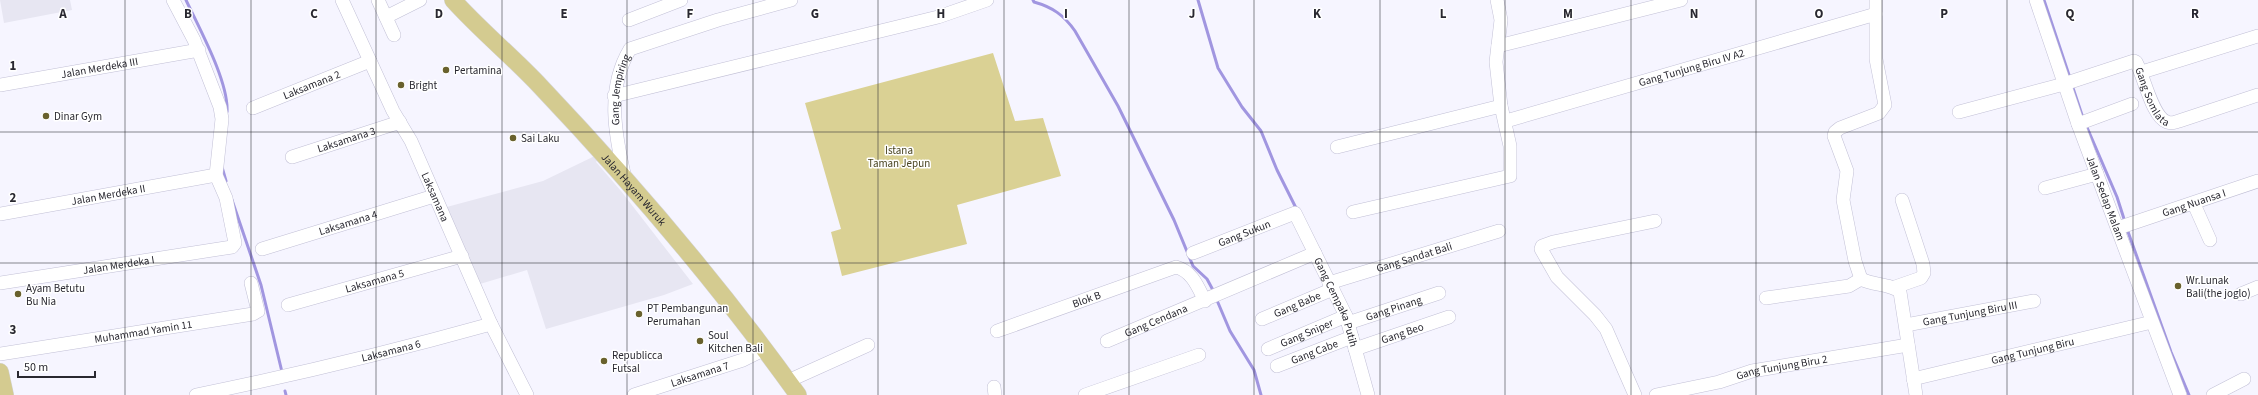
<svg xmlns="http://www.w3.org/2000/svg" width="2258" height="395" viewBox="0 0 2258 395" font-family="'Source Sans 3',sans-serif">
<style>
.built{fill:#e7e6f2}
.green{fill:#dad194}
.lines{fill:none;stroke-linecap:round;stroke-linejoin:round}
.stream{stroke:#a196e0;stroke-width:3}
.minor-casing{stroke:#c2c0d6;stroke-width:14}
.major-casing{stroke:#d4d4d6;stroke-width:18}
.minor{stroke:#fff;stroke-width:13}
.major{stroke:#d4cb90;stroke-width:17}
.grid{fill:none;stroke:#292830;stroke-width:1;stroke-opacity:0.55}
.poi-dot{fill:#69612d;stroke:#fff;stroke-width:1.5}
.labels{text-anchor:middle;stroke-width:3;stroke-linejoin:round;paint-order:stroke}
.street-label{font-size:11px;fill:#292830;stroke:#fff}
.poi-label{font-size:11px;fill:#292830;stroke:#fff;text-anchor:start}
.park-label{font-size:11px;fill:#48431f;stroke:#fff}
.grid-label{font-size:13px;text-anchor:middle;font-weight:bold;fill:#292830;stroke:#fff;stroke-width:3;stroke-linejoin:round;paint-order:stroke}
</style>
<rect width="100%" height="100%" fill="#f6f5ff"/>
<path class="built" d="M0,0H70L72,10L4,23Z
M603,152L596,162L621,191L693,284L664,295L546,329L527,270L480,284L443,208L543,181Z"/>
<path class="green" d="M993,53L1015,121L1043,118L1061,176L957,205L967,244L842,276L831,232L841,229L805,103Z"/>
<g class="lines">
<path class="stream" d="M186,0C199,28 229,82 227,112
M1033,0L1034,2C1052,7 1064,15 1075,31L1118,106L1174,220L1193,266L1207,279L1214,292
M1198,0L1218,68L1242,107L1261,131L1277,170L1297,210
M2044,0L2070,78
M2072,85L2083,118
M2086,125L2117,197L2125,222
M222,167L226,181
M232,200L261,285L282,372
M2127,229L2171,352L2189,395
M1216,298L1230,331L1254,370L1261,395
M285,391L286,395"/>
<g class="minor-casing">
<g id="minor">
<path id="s1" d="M342,0L393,111L411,141L491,324L527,395"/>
<path d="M378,0L394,35"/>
<path id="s2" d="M2036,0L2078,124L2180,395"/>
<path d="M386,17L420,0"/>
<path d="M629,20L681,0"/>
<path d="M1498,46L1681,0"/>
<path d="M2142,72L2258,36"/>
<path id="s3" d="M0,85L199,50"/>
<path d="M614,96L938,17L987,0"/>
<path id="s4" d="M253,108L370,61"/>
<path id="s5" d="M1959,112L2064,84L2134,61L2136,62C2144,76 2152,117 2167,122C2171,124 2175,122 2179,121L2258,95"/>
<path id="s6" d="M1506,121L1876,14"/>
<path d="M2078,124L2132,104"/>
<path d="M1337,147L1501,106"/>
<path id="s7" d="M292,157L400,122"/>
<path id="s8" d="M625,178C615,135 606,89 630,49L718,20L791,0"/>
<path d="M2045,188L2097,174"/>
<path d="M2194,204L2210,240"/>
<path d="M1353,212L1510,176V146L1501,106L1496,62L1501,20L1497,0"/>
<path id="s9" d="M0,214L216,175"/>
<path id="s10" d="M2118,228L2258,181"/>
<path id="s11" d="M262,249L434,196"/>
<path id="s12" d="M1193,253L1295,213L1346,316L1368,395"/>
<path d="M1861,279L1855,261L1843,200L1847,171L1834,136L1835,132L1840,128L1879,113L1885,105L1876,59V0"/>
<path d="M1861,279C1874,286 1890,283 1900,292L1916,395"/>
<path id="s13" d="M0,283L232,247L235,243L226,198L216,175L222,119L220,107L194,40L173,0"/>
<path id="s14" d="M1329,283L1499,231"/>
<path d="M1895,287L1921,278L1924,273L1923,264L1902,200"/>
<path d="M2241,294L2258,287"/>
<path d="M1766,298L1849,286L1861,279"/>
<path id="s15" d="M288,305L462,256"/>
<path id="s16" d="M1262,319L1333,289"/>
<path id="s17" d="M1348,323L1439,293"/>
<path id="s18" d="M1906,325L2034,301"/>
<path id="s19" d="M997,331L1176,267C1192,271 1198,287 1205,301"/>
<path id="s20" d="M1107,341L1315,253"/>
<path id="s21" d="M1268,349L1346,316"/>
<path id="s22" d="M1355,349L1449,317"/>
<path id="s23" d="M0,354L253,314L258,311L251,283"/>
<path id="s24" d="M1277,366L1352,337"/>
<path id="s25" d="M1913,379L2152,322"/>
<path d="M788,381L868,345"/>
<path d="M994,387L995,395"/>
<path id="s26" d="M196,395C295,375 394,351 491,324"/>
<path id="s27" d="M634,395L743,360L763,350"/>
<path d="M1085,395L1199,355"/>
<path d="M1635,395L1606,329L1595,315L1557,277L1541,249L1542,246L1553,242L1655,221"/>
<path id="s28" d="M1656,395L1719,382L1752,371L1908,345"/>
<path d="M2213,395L2244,379"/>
</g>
</g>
<g class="major-casing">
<g id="major">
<path id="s29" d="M453,0C481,31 513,57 541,87C633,184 720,286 798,395"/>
<path d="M0,372L5,395"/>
</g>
</g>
<use href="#minor" class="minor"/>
<use href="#major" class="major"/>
</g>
<path class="grid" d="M125,0V395M251,0V395M376,0V395M502,0V395M627,0V395M753,0V395M878,0V395M1004,0V395M1129,0V395M1254,0V395M1380,0V395M1505,0V395M1631,0V395M1756,0V395M1882,0V395M2007,0V395M2133,0V395M0,132H2258M0,263H2258"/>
<g class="poi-dot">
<circle cx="446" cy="70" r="4"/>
<circle cx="401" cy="85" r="4"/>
<circle cx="46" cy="116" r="4"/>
<circle cx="513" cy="138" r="4"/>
<circle cx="2178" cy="286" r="4"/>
<circle cx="18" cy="294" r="4"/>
<circle cx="639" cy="314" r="4"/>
<circle cx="700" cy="341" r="4"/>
<circle cx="604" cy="361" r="4"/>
</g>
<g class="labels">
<g class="street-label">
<text dy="4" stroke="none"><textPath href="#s6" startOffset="193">Gang Tunjung Biru IV A2</textPath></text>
<text dy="4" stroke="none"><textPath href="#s3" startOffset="101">Jalan Merdeka III</textPath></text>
<text dy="4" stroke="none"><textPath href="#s4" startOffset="63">Laksamana 2</textPath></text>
<text dy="4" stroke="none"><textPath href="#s8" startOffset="90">Gang Jempiring</textPath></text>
<text dy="4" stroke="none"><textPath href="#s5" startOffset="223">Gang Somlata</textPath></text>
<text dy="4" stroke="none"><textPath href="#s7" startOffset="57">Laksamana 3</textPath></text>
<text dy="4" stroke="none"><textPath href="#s29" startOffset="262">Jalan Hayam Wuruk</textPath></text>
<text dy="4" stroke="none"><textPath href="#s9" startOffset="110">Jalan Merdeka II</textPath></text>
<text dy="4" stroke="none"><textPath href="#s1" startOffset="218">Laksamana</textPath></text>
<text dy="4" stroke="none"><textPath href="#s2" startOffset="210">Jalan Sedap Malam</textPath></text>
<text dy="4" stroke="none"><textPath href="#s10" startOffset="80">Gang Nuansa I</textPath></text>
<text dy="4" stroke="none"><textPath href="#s11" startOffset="90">Laksamana 4</textPath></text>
<text dy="4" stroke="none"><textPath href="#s12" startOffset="55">Gang Sukun</textPath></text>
<text dy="4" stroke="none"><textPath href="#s14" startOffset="89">Gang Sandat Bali</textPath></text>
<text dy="4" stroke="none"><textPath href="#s13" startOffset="120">Jalan Merdeka I</textPath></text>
<text dy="4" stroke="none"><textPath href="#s15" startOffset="90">Laksamana 5</textPath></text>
<text dy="4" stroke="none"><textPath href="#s19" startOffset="95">Blok B</textPath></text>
<text dy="4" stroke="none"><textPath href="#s12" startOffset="208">Gang Cempaka Putih</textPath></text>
<text dy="4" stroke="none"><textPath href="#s16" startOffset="38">Gang Babe</textPath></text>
<text dy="4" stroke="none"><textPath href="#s17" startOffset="48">Gang Pinang</textPath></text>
<text dy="4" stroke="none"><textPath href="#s18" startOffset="65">Gang Tunjung Biru III</textPath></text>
<text dy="4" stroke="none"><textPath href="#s20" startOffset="53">Gang Cendana</textPath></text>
<text dy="4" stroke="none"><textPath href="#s23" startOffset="145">Muhammad Yamin 11</textPath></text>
<text dy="4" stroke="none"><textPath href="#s21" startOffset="42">Gang Sniper</textPath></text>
<text dy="4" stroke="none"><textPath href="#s22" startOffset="50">Gang Beo</textPath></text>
<text dy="4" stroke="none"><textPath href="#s26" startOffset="200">Laksamana 6</textPath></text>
<text dy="4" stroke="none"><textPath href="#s24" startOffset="40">Gang Cabe</textPath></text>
<text dy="4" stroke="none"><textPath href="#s25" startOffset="123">Gang Tunjung Biru</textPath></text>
<text dy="4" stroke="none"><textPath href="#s28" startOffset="129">Gang Tunjung Biru 2</textPath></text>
<text dy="4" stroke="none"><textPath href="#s27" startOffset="69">Laksamana 7</textPath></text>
</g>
<g class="poi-label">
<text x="454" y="74">Pertamina</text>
<text x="409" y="89">Bright</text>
<text x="54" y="120">Dinar Gym</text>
<text x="521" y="142">Sai Laku</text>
<text x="2186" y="284">Wr.Lunak<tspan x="2186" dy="13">Bali(the joglo)</tspan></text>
<text x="26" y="292">Ayam Betutu<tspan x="26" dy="13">Bu Nia</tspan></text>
<text x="647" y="312">PT Pembangunan<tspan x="647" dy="13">Perumahan</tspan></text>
<text x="708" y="339">Soul<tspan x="708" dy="13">Kitchen Bali</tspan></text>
<text x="612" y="359">Republicca<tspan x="612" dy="13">Futsal</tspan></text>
</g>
<g class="park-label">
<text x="899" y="154">Istana<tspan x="899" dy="13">Taman Jepun</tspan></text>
</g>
</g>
<g class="grid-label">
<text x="63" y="18">A</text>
<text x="188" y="18">B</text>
<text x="314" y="18">C</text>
<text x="439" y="18">D</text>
<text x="564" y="18">E</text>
<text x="690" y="18">F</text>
<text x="815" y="18">G</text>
<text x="941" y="18">H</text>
<text x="1066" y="18">I</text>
<text x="1192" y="18">J</text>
<text x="1317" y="18">K</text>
<text x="1443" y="18">L</text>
<text x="1568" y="18">M</text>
<text x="1694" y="18">N</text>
<text x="1819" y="18">O</text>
<text x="1944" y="18">P</text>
<text x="2070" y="18">Q</text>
<text x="2195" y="18">R</text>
<text x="13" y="70">1</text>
<text x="13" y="202">2</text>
<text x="13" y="334">3</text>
</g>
<path d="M18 371v6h77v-6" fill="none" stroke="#292830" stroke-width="2"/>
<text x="24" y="371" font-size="12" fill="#292830" stroke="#ffffff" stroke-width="3" paint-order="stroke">50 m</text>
</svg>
